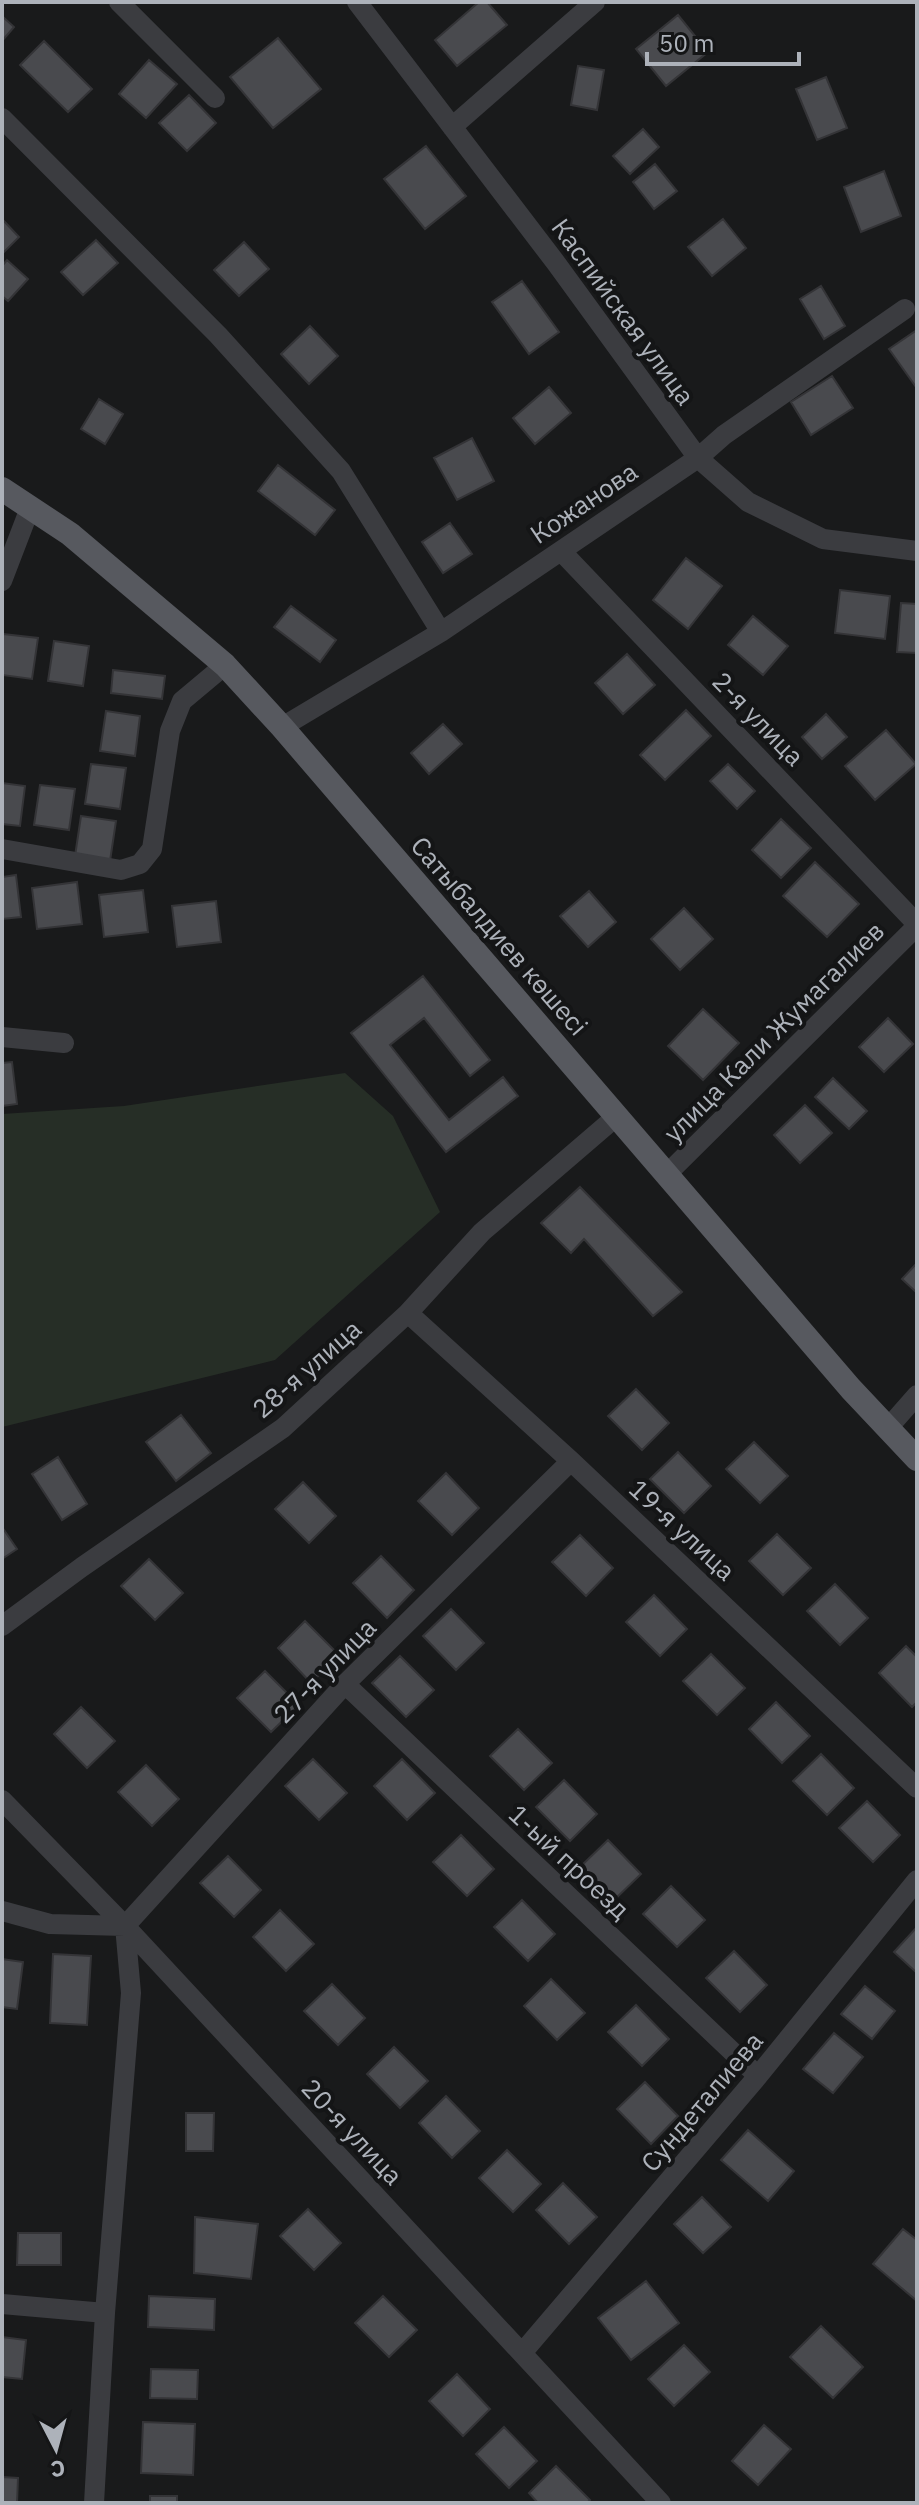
<svg xmlns="http://www.w3.org/2000/svg" width="919" height="2505" viewBox="0 0 919 2505" font-family="'IBM Plex Sans',sans-serif">
<style>
.green{fill:#262e26}
.building{fill:#494a4e;stroke:#343437;stroke-width:2}
.lines{fill:none;stroke-linecap:round;stroke-linejoin:round}
.minor{stroke:#3b3c40;stroke-width:20}
.major{stroke:#57595f;stroke-width:24}
.labels{text-anchor:middle;stroke-width:8;stroke-linejoin:round;paint-order:stroke}
.street-label{font-size:26px;fill:#adb2ba;stroke:#141516}
</style>
<rect width="100%" height="100%" fill="#191a1b"/>
<path class="green" d="M345,1073L393,1116L440,1212L275,1360L2,1427V1114L124,1106Z"/>
<path class="building" d="M479,2H487L507,25L457,66L435,40Z
M678,15L708,52L666,86L636,49Z
M2,16L14,27L2,41Z
M278,38L321,89L273,128L230,77Z
M44,41L92,89L68,112L20,65Z
M149,60L177,84L146,118L119,94Z
M578,66L604,70L597,110L571,105Z
M826,77L847,128L817,140L796,89Z
M189,95L216,123L187,151L159,123Z
M643,129L659,147L630,174L613,156Z
M426,146L466,196L425,229L384,179Z
M655,164L677,191L654,209L633,182Z
M884,171L901,216L861,232L844,187Z
M2,219L19,237L2,254Z
M723,219L746,248L712,276L688,247Z
M96,240L118,263L83,295L61,272Z
M244,242L269,269L239,296L214,270Z
M7,260L28,279L8,301L2,296V266Z
M522,281L559,332L529,354L492,302Z
M821,286L845,326L824,339L800,299Z
M310,326L338,356L309,384L281,354Z
M917,330V386L916,387L889,349Z
M832,376L853,408L811,435L791,402Z
M549,387L571,413L535,444L513,418Z
M99,399L123,414L105,444L81,429Z
M472,438L494,481L457,500L434,458Z
M278,465L335,510L315,535L258,491Z
M450,523L472,554L443,573L422,542Z
M686,558L722,586L688,629L653,600Z
M840,590L890,596L885,639L835,633Z
M901,603L917,604V653L897,652Z
M291,606L336,640L320,662L274,627Z
M753,616L788,646L763,675L728,645Z
M3,634L38,638L32,679L2,675Z
M54,641L89,646L83,686L48,681Z
M627,654L655,685L623,714L595,683Z
M113,670L165,676L162,699L111,693Z
M686,710L711,736L665,780L640,755Z
M106,711L140,716L135,756L100,751Z
M826,714L847,737L822,759L802,737Z
M443,724L462,744L429,774L411,753Z
M886,730L916,764L875,800L845,766Z
M91,764L126,768L120,809L85,804Z
M728,764L755,791L737,809L710,781Z
M2,783L25,786L20,826L2,824Z
M40,785L75,789L69,830L34,825Z
M81,816L116,821L110,861L75,856Z
M781,819L811,848L781,878L752,850Z
M815,862L859,904L827,937L783,896Z
M16,875L21,917L2,919V877Z
M77,882L82,924L37,929L32,888Z
M143,890L148,932L104,937L99,895Z
M589,891L616,922L588,947L560,916Z
M216,901L221,942L177,947L172,906Z
M684,908L713,939L680,970L651,939Z
M423,976L490,1060L470,1076L424,1018L390,1045L449,1120L503,1077L518,1096L446,1152L351,1033Z
M703,1009L739,1043L703,1080L668,1046Z
M888,1018L913,1044L884,1072L859,1047Z
M12,1062L17,1104L2,1106V1063Z
M833,1078L867,1111L849,1129L815,1097Z
M805,1105L832,1133L800,1163L774,1135Z
M580,1187L682,1292L653,1316L584,1239L571,1253L541,1223Z
M917,1263V1293L902,1279Z
M636,1389L669,1423L642,1450L608,1416Z
M181,1415L211,1453L176,1481L146,1442Z
M754,1442L788,1476L760,1503L726,1469Z
M678,1452L711,1486L684,1513L650,1479Z
M58,1457L87,1504L62,1520L32,1474Z
M446,1473L479,1508L452,1535L418,1501Z
M303,1482L336,1516L309,1543L275,1509Z
M2,1527L17,1549L2,1559Z
M777,1534L811,1568L783,1595L749,1561Z
M580,1535L613,1568L586,1596L552,1562Z
M381,1556L414,1590L387,1618L353,1583Z
M149,1559L183,1593L155,1620L121,1586Z
M835,1584L868,1618L840,1645L807,1611Z
M654,1595L687,1629L660,1656L626,1622Z
M451,1609L484,1643L456,1670L423,1636Z
M305,1621L339,1655L311,1683L278,1648Z
M906,1646L917,1657V1702L912,1707L879,1673Z
M711,1654L745,1688L717,1715L683,1681Z
M400,1656L434,1690L406,1717L372,1683Z
M265,1671L299,1705L271,1732L237,1698Z
M776,1702L810,1736L782,1763L749,1729Z
M81,1707L115,1741L87,1768L54,1734Z
M518,1729L552,1763L524,1790L490,1756Z
M821,1754L854,1788L827,1815L793,1781Z
M313,1759L347,1793L319,1820L285,1786Z
M402,1759L435,1793L407,1820L374,1786Z
M146,1765L179,1799L152,1826L118,1792Z
M564,1780L597,1814L570,1841L536,1807Z
M867,1801L900,1835L873,1862L839,1828Z
M461,1835L494,1869L467,1896L433,1862Z
M608,1840L641,1874L613,1901L580,1867Z
M228,1856L261,1890L234,1917L200,1883Z
M671,1886L705,1920L677,1947L643,1914Z
M522,1900L555,1934L528,1961L494,1927Z
M280,1910L314,1944L286,1971L253,1937Z
M917,1927V1973L894,1952Z
M734,1951L767,1985L740,2012L706,1978Z
M53,1954L91,1956L87,2025L50,2023Z
M2,1959L23,1962L17,2009L2,2007Z
M551,1979L585,2013L557,2040L524,2006Z
M332,1984L365,2018L338,2045L304,2011Z
M865,1986L895,2011L872,2039L841,2014Z
M636,2005L669,2039L642,2066L608,2032Z
M834,2033L863,2057L833,2093L803,2069Z
M394,2047L428,2081L400,2108L367,2074Z
M645,2082L678,2116L651,2144L617,2109Z
M446,2096L480,2131L452,2158L419,2123Z
M186,2113H214L213,2151H186Z
M748,2130L794,2171L768,2201L721,2160Z
M507,2150L541,2184L513,2212L479,2178Z
M563,2183L597,2217L569,2244L536,2210Z
M702,2197L731,2227L703,2253L674,2224Z
M308,2209L341,2243L314,2270L280,2236Z
M195,2217L258,2224L251,2279L194,2273Z
M903,2229L917,2240V2301L873,2264Z
M18,2233H61V2265H17Z
M646,2281L679,2323L631,2360L598,2318Z
M149,2296L215,2299L214,2330L148,2327Z
M383,2296L417,2330L389,2357L355,2323Z
M821,2326L863,2367L833,2398L790,2357Z
M2,2337L26,2340L22,2379L2,2377Z
M684,2345L710,2372L674,2406L648,2379Z
M151,2369L198,2370L197,2399L150,2398Z
M457,2374L490,2409L463,2436L429,2401Z
M143,2422L195,2424L193,2475L141,2473Z
M764,2425L791,2449L758,2485L732,2461Z
M504,2427L537,2461L509,2488L476,2454Z
M556,2466L590,2500L587,2503H538L529,2493Z
M2,2477L18,2478L17,2503H2Z
M150,2496H177V2503H150Z"/>
<g class="lines">
<path class="minor" d="M119,2L215,98
M357,2L556,263L698,458L748,502L823,539L917,551
M2,118L218,335L341,471L441,632
M452,127L595,2
M561,551L917,924
M2,581L30,508
M282,727L441,632L698,458L724,435L905,309
M2,849L121,870L140,864L152,849L170,731L182,701L225,665
M2,1037L64,1043
M667,1174L917,926
M408,1313L571,1461L917,1788
M888,1428L917,1395
M2,1626L82,1567L283,1428L408,1313L482,1232L617,1116
M345,1684L758,2076
M2,1800L125,1926L661,2503
M2,1911L50,1924L125,1926
M125,1926L345,1684L571,1461
M2,2304L105,2313
M522,2353L758,2076L917,1880
M94,2503L105,2313L131,1993L125,1926"/>
<path class="major" d="M2,489L70,534L225,665L282,727L851,1389L917,1459"/>
</g>
<g class="labels">
<g class="street-label">
<text transform="translate(623 312) rotate(54)" y="9">Каспийская улица</text>
<text transform="translate(584 503) rotate(-34)" y="9">Кожанова</text>
<text transform="translate(758 719) rotate(46)" y="9">2-я улица</text>
<text transform="translate(499 936) rotate(49)" y="9">Сатыбалдиев көшесі</text>
<text transform="translate(774 1032) rotate(-45)" y="9">улица Кали Жумагалиев</text>
<text transform="translate(307 1369) rotate(-41)" y="9">28-я улица</text>
<text transform="translate(682 1530) rotate(43)" y="9">19-я улица</text>
<text transform="translate(325 1671) rotate(-46)" y="9">27-я улица</text>
<text transform="translate(569 1862) rotate(43)" y="9">1-ый проезд</text>
<text transform="translate(702 2102) rotate(-50)" y="9">Сундеталиева</text>
<text transform="translate(352 2132) rotate(47)" y="9">20-я улица</text>
</g>
</g>
<rect width="919" height="2505" fill="none" stroke="#adb2ba" stroke-width="8"/>
<g transform="translate(56 2449) rotate(174)" stroke="#141516" stroke-width="6" paint-order="stroke">
<path d="M0-6L14 30L0 20L-14 30Z" fill="#adb2ba"/>
<text y="-12" font-size="22" font-weight="bold" text-anchor="middle" fill="#adb2ba">С</text>
</g>
<path d="M647 52v12h152v-12" fill="none" stroke="#adb2ba" stroke-width="4"/>
<text x="659" y="52" font-size="24" fill="#adb2ba" stroke="#141516" stroke-width="6" paint-order="stroke">50 m</text>
</svg>
